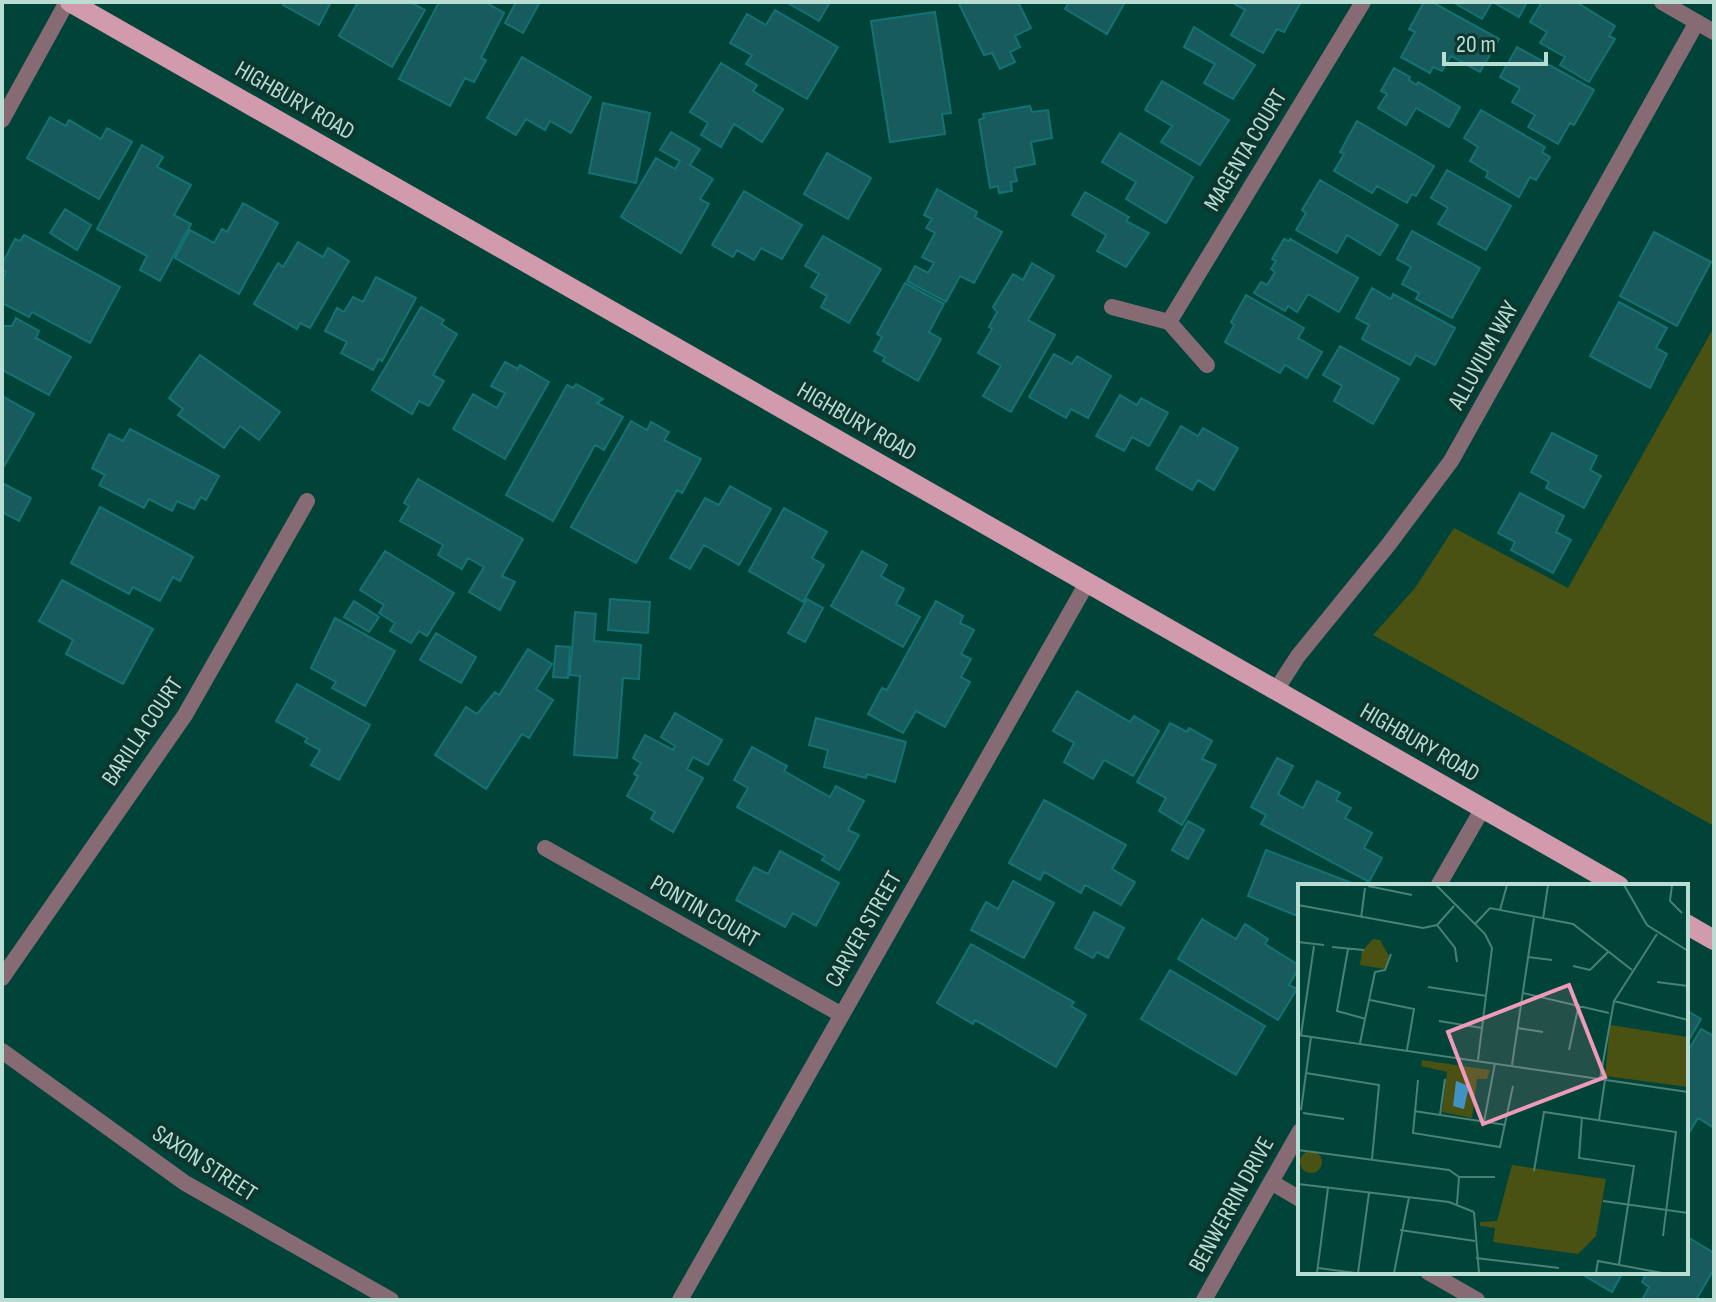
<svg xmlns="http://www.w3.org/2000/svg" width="1716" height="1302" viewBox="0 0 1716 1302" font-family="'Sofia Sans Condensed',sans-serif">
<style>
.green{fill:#495212}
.building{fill:#185b5c;stroke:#157274;stroke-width:2}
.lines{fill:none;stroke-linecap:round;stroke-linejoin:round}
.minor{stroke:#866b74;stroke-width:16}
.primary{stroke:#d19bad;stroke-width:20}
.labels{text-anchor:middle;stroke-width:8;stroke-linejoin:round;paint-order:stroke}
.street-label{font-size:24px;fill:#b9ddd3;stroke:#0c362e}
.inset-road{fill:none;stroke:#4a8176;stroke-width:2}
.view{fill:#ef9ab8;fill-opacity:0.15;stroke:#ef9ab8;stroke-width:4}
.inset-edge{fill:none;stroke:#b9ddd3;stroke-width:4}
</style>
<rect width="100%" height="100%" fill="#004338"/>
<path class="green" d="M1714,327V826L1373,635L1415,588L1454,528L1568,588Z"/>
<path class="building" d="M285,2H331L319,25L283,5Z
M358,2H410L425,10L392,67L339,36Z
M439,2H485L504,13L481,58L486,60L474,82L465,78L450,106L399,79Z
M516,2H540L523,33L505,23Z
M786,2H830L819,21Z
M963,2H1018L1031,28L1015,36L1020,47L1010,52L1015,62L1000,69L992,53L984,55L959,4Z
M1069,2H1125L1107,34L1065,9Z
M1231,2H1301L1284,32L1277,29L1263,53L1231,35L1245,10Z
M1424,2H1432L1499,39L1480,72L1451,56L1442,71L1433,67L1430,73L1401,57L1415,32L1409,29Z
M1453,2H1492L1482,19Z
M1493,2H1527L1519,17Z
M1542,2H1576L1615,26L1609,36L1615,39L1589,82L1560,65L1565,57L1540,43L1547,32L1530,22Z
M775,10L838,47L807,99L746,64L752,55L730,43L747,14L766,25Z
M935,12L951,113L942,114L945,134L890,142L871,21Z
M1194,27L1255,65L1233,99L1204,83L1215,64L1184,47Z
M1517,47L1594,90L1574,125L1570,123L1558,144L1528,127L1535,115L1512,102L1520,88L1500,77Z
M522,57L591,97L571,133L550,121L545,130L526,119L516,135L487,118Z
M721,63L757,85L753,91L783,109L762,142L734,124L721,147L701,135L708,123L690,112Z
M1394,68L1410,77L1409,80L1417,85L1418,82L1460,107L1449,127L1416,108L1406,125L1378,108L1387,94L1381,91Z
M1162,81L1229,120L1200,165L1161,142L1172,126L1145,110Z
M603,103L650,113L636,183L589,173Z
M1030,106L1032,112L1048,110L1052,138L1031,142L1035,164L1014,168L1017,181L1011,182L1012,191L999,193L998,186L990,188L979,120L984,118L983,114Z
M1481,110L1545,147L1542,152L1550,157L1536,180L1530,177L1519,197L1486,177L1488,172L1470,161L1478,147L1464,138Z
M50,117L66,126L69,120L101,139L107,128L132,142L99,199L27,158Z
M1357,121L1434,166L1416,196L1412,194L1407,203L1377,186L1372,193L1334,171L1344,154L1340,152Z
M671,132L700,149L690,165L713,179L700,199L709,204L681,253L621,217L656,158L675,169L680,161L660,150Z
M1120,133L1193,177L1166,223L1126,199L1136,182L1102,162Z
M142,145L163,157L157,167L191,185L174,215L191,224L160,281L140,270L147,256L97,229Z
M827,153L871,178L848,219L804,194Z
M1447,170L1511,206L1486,250L1438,224L1448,208L1431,198Z
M1320,180L1398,225L1380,255L1347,235L1337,253L1296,230L1306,213L1302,210Z
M937,189L977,212L975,217L1002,232L974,283L960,276L946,302L907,281L915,266L928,273L934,263L922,257L935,233L926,228L932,219L924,215Z
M744,191L802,225L782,259L761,248L754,260L737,250L733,257L712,245Z
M1085,192L1129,217L1126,221L1149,233L1126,267L1097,251L1106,235L1072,215Z
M243,203L278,223L239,294L175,258L190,230L214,243L222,229L227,232Z
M65,209L91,225L77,250L50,233Z
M1412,231L1480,268L1452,318L1416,299L1419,293L1402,284L1411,267L1397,259Z
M1654,232L1711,262L1677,326L1620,296Z
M24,235L120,287L90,343L32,312L29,317L2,303V280L6,272L2,270V264L15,239L20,241Z
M823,236L881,269L849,323L821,307L827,296L811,287L819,274L805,266Z
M1284,239L1289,241L1290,239L1358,278L1339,312L1308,294L1297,312L1288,306L1285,311L1254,293L1261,282L1267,285L1275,272L1271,269L1276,261L1272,259Z
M298,242L323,257L328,248L349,261L310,328L300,323L297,329L254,304L278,263L283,267Z
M1032,263L1054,276L1028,320L1055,335L1011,412L983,396L1001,366L978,353L992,329L989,327L997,312L993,307L1013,274L1023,280Z
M376,277L416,298L382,361L379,359L373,370L341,353L347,342L325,331L337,308L344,312L353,297L363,302Z
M905,283L944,304L929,332L941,339L918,381L883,361L885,357L874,351L882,337L877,334Z
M1372,288L1391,299L1393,294L1455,328L1435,365L1416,355L1410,365L1362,339L1369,325L1356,318Z
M1246,295L1304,328L1298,338L1322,352L1307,378L1285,365L1280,373L1225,342L1234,325L1231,322Z
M1619,302L1667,328L1656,348L1667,354L1650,388L1590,356Z
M421,307L444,320L441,324L457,334L433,375L444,381L429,406L419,401L412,414L372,390Z
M16,318L39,331L36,338L71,357L49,395L2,370V326H12Z
M1340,346L1399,379L1373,424L1334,401L1342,386L1323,375Z
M1054,354L1072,364L1077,356L1111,376L1088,418L1071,409L1066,418L1029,397Z
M200,355L280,412L259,440L240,426L224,448L178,415L183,409L169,398Z
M505,362L518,369L520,365L549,382L505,459L453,429L473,394L497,408L505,393L491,386Z
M576,384L603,399L597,403L623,417L604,450L595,445L553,521L506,495L567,385L573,388Z
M1120,395L1137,405L1141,398L1168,413L1149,446L1132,437L1124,451L1096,436Z
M2,396L34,414L3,468H2Z
M631,421L647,430L651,422L669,432L664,440L701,459L682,493L677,490L636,563L571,527Z
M1181,426L1198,436L1203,428L1238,448L1214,490L1198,480L1192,490L1156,469Z
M130,429L219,476L206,500L201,497L194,509L177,501L172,511L149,499L144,508L99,485L105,475L92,468L109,434L123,441Z
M1552,433L1597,456L1590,470L1601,476L1584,508L1546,488L1549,482L1531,472Z
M418,479L523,539L502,576L515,582L500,610L469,592L484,567L468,558L462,569L438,555L443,545L400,521L409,506L404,503Z
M2,483L31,498L19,521L2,512Z
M730,486L771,509L739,565L704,545L690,569L670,558L705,498L719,505Z
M1520,493L1564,516L1556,532L1571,540L1553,573L1511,550L1515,542L1498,533Z
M100,507L193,557L180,581L173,577L160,601L133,587L129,594L71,563Z
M784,508L827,532L812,558L824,565L803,602L749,571Z
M385,551L454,593L427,636L419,631L411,643L390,631L395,623L379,613L384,605L360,590Z
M862,551L887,565L881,576L904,589L896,604L920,617L903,647L831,606Z
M62,580L153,629L123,684L66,654L73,640L39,621Z
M610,599L650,602L648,633L608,630Z
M807,599L823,608L805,642L788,633Z
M354,601L379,617L369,632L344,617Z
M936,601L963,616L960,623L974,630L961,654L971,659L961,677L970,682L945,727L916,711L903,733L868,714L882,688L887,690Z
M575,612L596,614L594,641L641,645L639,679L623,678L617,758L574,755L580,676L570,675Z
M335,618L395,651L365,706L332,688L336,682L311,668Z
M436,633L476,657L461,683L420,660Z
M556,646L570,647L568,678L553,677Z
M528,649L552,664L536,689L553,700L529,738L522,734L486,789L435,755L466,707L477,714L495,692L499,695Z
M297,684L370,725L339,780L311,765L320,750L305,742L307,738L276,721Z
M1077,691L1130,722L1134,716L1159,731L1133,776L1104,760L1093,779L1064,762L1074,743L1053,731Z
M675,713L722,740L708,765L693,757L687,769L703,778L673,832L651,819L655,812L627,796L638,776L634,774L641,763L633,758L645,735L673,750L675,746L661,737Z
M816,718L906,742L895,782L867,774L866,778L824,767L828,750L809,745Z
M1170,723L1187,732L1189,728L1212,741L1202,759L1216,765L1182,825L1159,811L1166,798L1137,782Z
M752,747L787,766L784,771L830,797L836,786L864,801L848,830L859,835L839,870L822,860L825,856L737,807L748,788L734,780Z
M1277,758L1293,766L1278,794L1303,808L1317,781L1340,793L1336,800L1351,808L1345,818L1372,833L1364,848L1382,858L1369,882L1261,824L1266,815L1251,807Z
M1044,800L1126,845L1112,869L1135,882L1121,905L1085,885L1081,893L1044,872L1040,880L1009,863Z
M1188,821L1204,830L1188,859L1172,850Z
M1266,850L1357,885V886H1300V917L1248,896Z
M780,851L839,883L816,926L793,913L785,927L736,900L754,867L768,874Z
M1013,881L1054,903L1024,958L971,930L986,902L998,909Z
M1094,912L1124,928L1108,958L1097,952L1093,958L1075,948Z
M1202,919L1236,939L1245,924L1268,939L1265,944L1300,966L1289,985L1297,989L1278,1020L1178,959Z
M971,944L1074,1002L1071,1006L1086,1015L1056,1067L975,1020L973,1024L937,1003Z
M1170,970L1265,1026L1236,1075L1141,1019Z
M1686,1010L1701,1019L1686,1045Z
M1701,1029L1714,1036V1128L1698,1118L1686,1138V1054Z
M1686,1236L1714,1253V1269L1696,1300H1642L1649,1287L1642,1282L1647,1272H1686Z
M1587,1272H1623L1612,1292L1585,1276Z"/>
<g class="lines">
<path class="minor" d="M1662,2L1714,32
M2,120L67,2
M1112,307L1169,322L1207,365
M1169,322L1363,2
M1276,690L1298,656L1389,544L1451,461L1697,22
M545,848L842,1015
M1438,886L1483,808
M2,978L185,715L307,501
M2,1051L185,1183L391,1300
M1271,1182L1300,1199
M1428,1272L1477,1300
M680,1300L1087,583
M1204,1300L1300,1131"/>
<path class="primary" d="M70,2L1619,886
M1686,924L1714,940"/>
</g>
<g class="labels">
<g class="street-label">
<text transform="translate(295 100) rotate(30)" y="8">HIGHBURY ROAD</text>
<text transform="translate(1245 150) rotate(-59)" y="8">MAGENTA COURT</text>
<text transform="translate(1483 355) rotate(-61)" y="8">ALLUVIUM WAY</text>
<text transform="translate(857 421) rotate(30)" y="8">HIGHBURY ROAD</text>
<text transform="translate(142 731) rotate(-56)" y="8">BARILLA COURT</text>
<text transform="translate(1420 742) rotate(30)" y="8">HIGHBURY ROAD</text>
<text transform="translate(705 911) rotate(30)" y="8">PONTIN COURT</text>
<text transform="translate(863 929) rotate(-60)" y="8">CARVER STREET</text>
<text transform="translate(205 1163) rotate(33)" y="8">SAXON STREET</text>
<text transform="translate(1231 1204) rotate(-61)" y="8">BENWERRIN DRIVE</text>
</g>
</g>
<g transform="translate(1298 884)">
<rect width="390" height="390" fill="#004338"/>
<path d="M75,55L82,56L91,72L88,85L62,81L64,67ZM312,141L390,153V203L307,192ZM124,176L192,186L189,195H179L174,234L144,228L149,188L123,182ZM2 278a11 11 0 1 1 22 0a11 11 0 1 1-22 0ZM214,281L308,295L298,352L280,370L195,358L197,344L182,342V338L199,337Z" fill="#495212"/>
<path d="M158,197L171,202L166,225L155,222Z" fill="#3f92c1"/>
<path class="inset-road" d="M138,1L187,50L194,64L180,176M326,1L349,41L390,67M374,1L372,17L384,29M70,2L114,11M0,21L125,44L139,41L156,22M202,26L209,1M63,34L67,4M245,35L250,1M177,40L192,24L275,40L334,86M139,41L157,64L159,78M0,58L26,61M34,63L66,66M50,65L39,127L68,135M230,73L254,76M275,82L292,86L311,67M359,98L390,102M130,103L189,112M225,109L311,129M72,116L116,125L109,166M316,117L390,136M141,137L184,144M219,144L245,148M0,151L390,208M3,151L16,62M62,159L77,88L87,86L93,70M271,166L281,120M214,181L236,34M8,189L81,201L74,275M302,195L316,117L359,50M120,196L115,249L202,263L215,202M3,226L13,153M116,227L208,241M5,229L46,235M142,231L147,195M284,233L281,274L336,282L321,380M301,236L307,196M186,238L197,179M0,266L151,286L161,293L159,320M236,287L246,228L378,248L365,352M161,293H197M0,300L151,318L176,328M305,317L390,329M176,328L181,389M102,346L177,357M178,374L261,384M20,384L58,389M19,389L30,304M60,389L71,309M96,389L111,313M298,389L300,377L364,389"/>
<path class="view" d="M271,101L307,193L185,240L150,148Z"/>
<rect width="390" height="390" class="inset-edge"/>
</g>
<rect width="1716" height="1302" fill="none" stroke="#b9ddd3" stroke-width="8"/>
<path d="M1444 52v12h102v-12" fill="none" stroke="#b9ddd3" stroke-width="4"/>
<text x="1456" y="52" font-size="24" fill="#b9ddd3" stroke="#0c362e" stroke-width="6" paint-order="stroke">20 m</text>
</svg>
